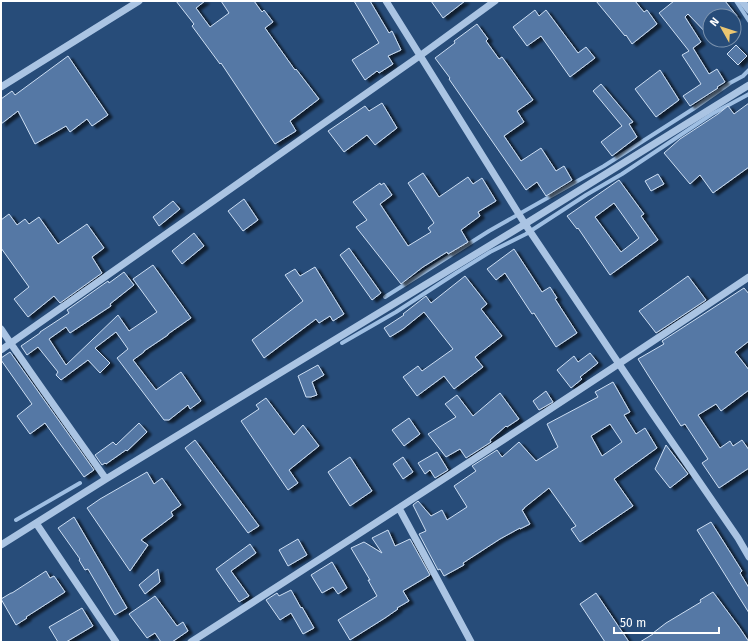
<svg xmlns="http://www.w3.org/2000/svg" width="750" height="643" viewBox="0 0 750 643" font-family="'Fira Sans',sans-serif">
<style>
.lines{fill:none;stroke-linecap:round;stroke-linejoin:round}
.stream{stroke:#9fbfe3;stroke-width:4}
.building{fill:#5478a5;stroke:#cddef3;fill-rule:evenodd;filter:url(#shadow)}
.minor{stroke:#aac4e3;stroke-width:7}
</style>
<defs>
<filter id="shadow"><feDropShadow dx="4.5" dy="2.5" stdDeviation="1" flood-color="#0009"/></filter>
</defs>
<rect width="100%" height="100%" fill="#274c79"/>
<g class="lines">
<path class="stream" d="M736,1L749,21
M385,297L489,231L604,166L693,109L730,83L743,76L749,70
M342,343L396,312L456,273L490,252L526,234L586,195L622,174L712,114L749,94
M16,520L80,483"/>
</g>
<path class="building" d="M176,1H205L196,8L210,27L229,13L221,1H254L262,12L264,10L273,22L265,28L295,70L296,69L319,99L290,121L296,131L275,144L221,63L220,64L192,26L194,24Z
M354,1H370L389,33L392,31L401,50L388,56L393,64L379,73L377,71L365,80L352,60L379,43Z
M431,1H465L443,18Z
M596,1H635L644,12L647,10L657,24L632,44L626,35L625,36Z
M674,1H725L737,16H710V37L688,14L685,17L701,42L693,48L709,74L717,69L725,82L717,87L718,88L690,106L683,96L701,84L682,55L689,51L659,13Z
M535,10L539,16L546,10L578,53L586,47L595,58L570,77L541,36L527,46L513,27Z
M477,24L488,39L486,41L499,59L502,57L533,100L517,111L524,122L504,136L521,161L541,148L556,171L564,166L572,180L546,196L537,182L526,190L449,79L450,78L435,58L455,43L454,41Z
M736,45L747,56L738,65L727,54Z
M68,56L108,115L92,126L87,119L70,132L66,126L35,144L18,111L1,124V99L12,91L15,95Z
M660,70L679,100L656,117L635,89Z
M601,84L633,122L629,124L637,137L612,156L601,142L622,126L593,91Z
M382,103L397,128L375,145L367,135L344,152L328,131L365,106L369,111Z
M749,103V167L713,193L700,175L690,184L664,153L680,139L718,114L728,106L734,114Z
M423,173L439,197L468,177L473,184L482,178L496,201L478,212L480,216L461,230L468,242L448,254L447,252L423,267L401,284L356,227L367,220L353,202L380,183L381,185L384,183L392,195L380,204L408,246L431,232L428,228L434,223L408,183Z
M658,174L664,184L651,191L645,181Z
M619,180L644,214L641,216L658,240L610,275L578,228L577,229L567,216ZM614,203L639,238L621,252L595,217Z
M244,199L258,220L243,231L228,211Z
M173,201L180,209L159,226L153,217Z
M9,214L17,225L25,219L29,224L39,217L58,244L87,224L104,248L92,257L102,273L60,303L54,296L28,317L14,299L29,287L1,248V220Z
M194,233L204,246L182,264L172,251Z
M349,248L381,293L372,300L340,255Z
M514,249L542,292L550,287L557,298L555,299L577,333L556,347L534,313L532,314L505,273L496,280L487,269Z
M153,265L191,318L168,334V335L144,351V352L133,360L156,390L181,372L201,401L190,409L188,405L169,420H164L117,358L128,349L116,332L95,348L110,363L100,373L88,360L61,380L56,375L58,372L38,347L27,355L21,346L40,333V332L69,313L67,310L108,281L109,283L124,272L134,285L110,304L111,306L70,333L66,327L49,339L66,365L118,315L129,331L157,312L133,279Z
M315,267L344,314L333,321L330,316L319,323L316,319L264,358L252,340L303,301L285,275L295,269L300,276Z
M465,276L487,304L481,309L502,336L475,357L483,367L454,389L444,376L417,396L403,377L418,366L422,371L453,349L424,312L403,329L390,337L384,328L404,315L403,314L426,296L431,303Z
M688,276L706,300L656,333L639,311Z
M744,288L749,294V341L735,352L749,370V390L721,411L716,404L698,415L720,448L730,441L733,446L742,440L749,450V468L719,488L702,463L708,459L685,424L681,426L648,375L638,359L664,344L662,341Z
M10,352L94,470L84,477L45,423L30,434L17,416L32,404L1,360V358Z
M590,353L598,363L580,377L582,379L571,388L557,370L574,356L578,362Z
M318,365L324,375L312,382L317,395L311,397H306L298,376Z
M613,382L630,412L624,415L636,434L645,428L657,448L614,479L633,506L580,542L571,529L576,526L549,488L524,508V509L522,510L530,524L520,529V528L500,539L463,563L464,565L444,576L440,569L438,570L419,534L426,531L413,505L418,501L431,516L442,510L447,520L467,507L454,486L476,471L472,466L497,450L502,457L519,442L536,461L558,447L547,424L598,397L595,392ZM610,424L622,442L602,456L591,436Z
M546,391L553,402L539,410L533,401Z
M500,393L519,419L507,427L506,426L490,440L491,442L466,458L460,449L446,457L428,434L456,417L445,404L457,395L473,416Z
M266,398L294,435L303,425L319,446L289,470L298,483L288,490L241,421L259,409L256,405Z
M409,418L420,434L404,446L392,430Z
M139,423L147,432L127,451L126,450L106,464L105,463L102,465L95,455L113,442L116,445Z
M195,440L259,526L248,533L185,448Z
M666,445L688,474L670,488L655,469Z
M437,452L448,470L435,478L430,470L425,474L418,463Z
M350,457L372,491L350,506L328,472Z
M403,457L413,472L403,479L393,464Z
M147,472L154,484L162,478L181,505L171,512L173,516L141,540L148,545L130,571L87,508L100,499Z
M74,517L127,608L115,615L88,569L85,570L79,560L80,559L58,528Z
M711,522L742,571L740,573L749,588V613L697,530Z
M388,530L395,546L410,539L430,575L403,591L409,601L397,608L398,609L385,618L350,640L338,620L377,596L368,580H370L351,548L364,542L382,553L372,538Z
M298,539L307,555L288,566L279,550Z
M250,544L256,553L231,571L249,596L239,602L216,569Z
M332,562L347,588L338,594L333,587L322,593L311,575Z
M158,569L160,582L145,594L139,585Z
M46,571L50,578L54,576L65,592L26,617L27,618L16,625L1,599L11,593H12Z
M291,590L301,608L302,607L314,628L303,634L291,613L280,620L266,600L277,593L279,596Z
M713,592L739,627L749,642H640L653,634V633L666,623L701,602L700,600Z
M596,593L629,642H605L580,604Z
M155,596L177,626L183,622L188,631L172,642H161L155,633L147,638L129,614Z
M82,608L93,626L66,642H58L49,627Z"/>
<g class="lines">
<path class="minor" d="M386,1L525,224L652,413L738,538L749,557
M742,1L749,10
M1,87L139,1
M1,329C35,380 71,429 106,479
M1,350L421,55L495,1
M399,508L471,642
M36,523L116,642
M1,545L106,479L525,224L749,85
M191,642C378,522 565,401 749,277"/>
</g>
<rect width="750" height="643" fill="none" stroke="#ffffff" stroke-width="4"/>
<g transform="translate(722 28) rotate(309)"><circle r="19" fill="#274c79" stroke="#7d94af"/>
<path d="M0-3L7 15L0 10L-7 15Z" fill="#ebc671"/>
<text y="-6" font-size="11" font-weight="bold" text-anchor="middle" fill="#ffffff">N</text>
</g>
<path d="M614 627v6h105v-6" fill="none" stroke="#ffffff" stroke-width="2"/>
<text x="620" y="627" font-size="12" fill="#ffffff" stroke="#274c79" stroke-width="3" paint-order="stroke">50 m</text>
</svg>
